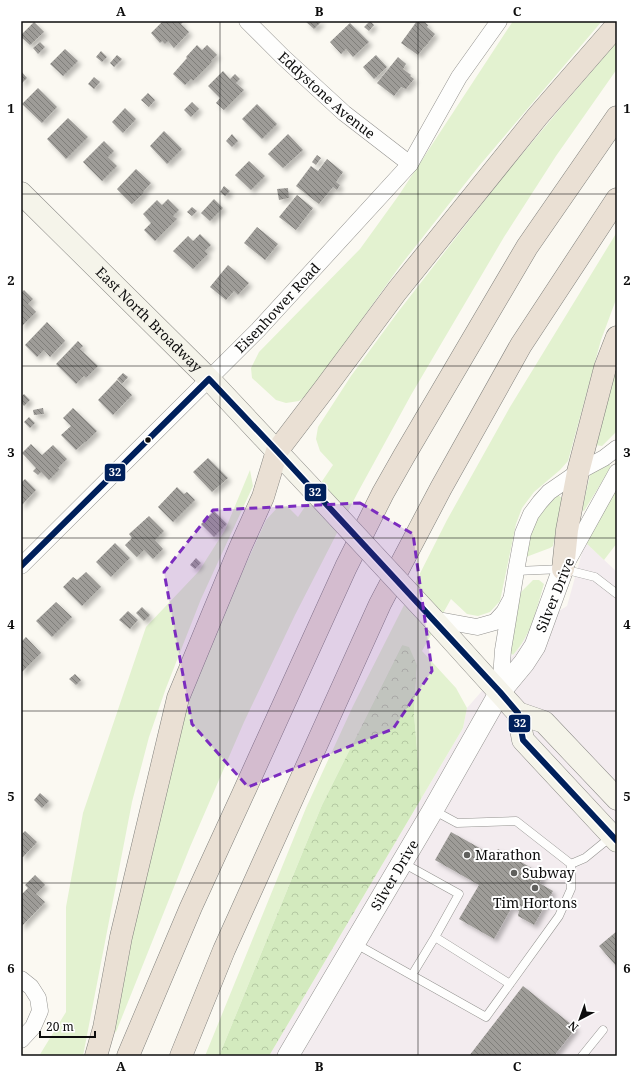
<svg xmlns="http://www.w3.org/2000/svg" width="638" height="1077" viewBox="0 0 638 1077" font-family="'Noto Serif',serif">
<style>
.industrial{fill:#f3ecef}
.grass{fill:#e3f2d0}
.forest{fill:url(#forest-crowns)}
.building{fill:url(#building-back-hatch);filter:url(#shadow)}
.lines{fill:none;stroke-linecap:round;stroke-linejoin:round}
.service-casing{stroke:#949390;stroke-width:9}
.minor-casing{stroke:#949390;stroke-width:17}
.tertiary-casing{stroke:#949390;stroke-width:22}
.secondary-casing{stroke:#8b8a87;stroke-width:23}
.motorway-casing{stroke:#81817d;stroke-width:23}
.service{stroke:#fefefd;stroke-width:8}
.minor{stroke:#fefefd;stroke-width:16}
.tertiary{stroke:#fefefd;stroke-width:21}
.secondary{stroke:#f5f4ea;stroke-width:22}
.motorway{stroke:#eae0d4;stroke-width:22}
.secondary-bridge-casing{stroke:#8b8a87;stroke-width:23;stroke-linecap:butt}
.secondary-bridge{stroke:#f5f4ea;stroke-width:22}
.bus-1-casing{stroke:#fff;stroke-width:9}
.bus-1{stroke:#00205b;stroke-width:6}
.marked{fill:#7b2cbf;fill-opacity:0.2;stroke:#7b2cbf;stroke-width:3;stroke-dasharray:8 5;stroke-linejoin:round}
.grid{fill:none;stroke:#0d0d0d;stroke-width:1;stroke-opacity:0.55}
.bus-dot{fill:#0d0d0d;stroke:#fff;stroke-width:1.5}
.poi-dot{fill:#60605d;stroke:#fff;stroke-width:1.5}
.labels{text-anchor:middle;stroke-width:4;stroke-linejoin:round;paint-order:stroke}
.street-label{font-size:14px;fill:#0d0d0d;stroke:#fff}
.poi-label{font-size:14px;fill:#0d0d0d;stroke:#fff;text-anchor:start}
.line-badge{stroke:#fff;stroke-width:1.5}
.badge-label{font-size:11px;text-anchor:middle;font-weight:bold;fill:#fff}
.neatline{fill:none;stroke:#0d0d0d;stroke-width:1.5}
.grid-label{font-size:13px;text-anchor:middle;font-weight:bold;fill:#0d0d0d}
</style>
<defs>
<pattern id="forest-crowns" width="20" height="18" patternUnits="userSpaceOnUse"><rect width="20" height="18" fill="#d3eabe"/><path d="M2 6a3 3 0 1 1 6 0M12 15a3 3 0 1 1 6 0" fill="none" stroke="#b4c8a2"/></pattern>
<pattern id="building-back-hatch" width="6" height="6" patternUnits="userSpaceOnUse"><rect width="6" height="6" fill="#9e9c98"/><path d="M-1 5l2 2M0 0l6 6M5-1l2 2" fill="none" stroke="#7f7e7a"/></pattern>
<filter id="shadow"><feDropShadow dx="3.5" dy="3.5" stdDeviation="2" flood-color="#0004"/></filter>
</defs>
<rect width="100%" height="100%" fill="#fbf9f2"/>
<path class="industrial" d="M585,542L617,572V1056H269L463,728L467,708L521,646L530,629L567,606Z"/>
<path class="grass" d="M513,21H602L479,166L400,266L309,393L299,401L286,403L276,400L252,378L251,368L259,352L360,249L399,195Z
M617,42V69L556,156L504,237L464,305L411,395L358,492L295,615L244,722L190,847L116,1032L112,1031L140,892L191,688L220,621L266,520L277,508L287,506L298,517L333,465L320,451L316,439L318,427L351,376L398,312L503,177L564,104Z
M617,232V297L601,340L568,461L560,470L534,492L522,508L516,524L500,601L490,612L478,616L467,614L451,599L422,651L456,688L467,708L463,728L421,799L414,713L417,665L402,645L322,805L219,1056H205L306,808L353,706L447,520L510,407Z
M617,364V431L602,446L595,445Z
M608,463L611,467L584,511L582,510L590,475Z
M250,470L253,486L201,599L166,688L149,737L132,802L83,1056H39L66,1012V907L83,813L146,627L199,571L225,530Z
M617,483V543L604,560L585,542Z
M558,495L562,498L553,546L550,548L526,557L530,528L545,508Z
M533,580H539L544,584C536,610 532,634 513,655L507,650L520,593Z"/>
<path class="forest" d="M402,645L409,647L417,665L414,713L421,799L269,1056H219L322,805Z"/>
<path class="building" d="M163,21H184L181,24L189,32L174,48L168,41L165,44L162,41L160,43L151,33Z
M305,21H322L314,29Z
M370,21L374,25L369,31L364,27Z
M417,21H423L428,25L427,27L435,34L425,47V46L418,55L401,43Z
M34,22L44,32L30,45L21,37V35Z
M350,23L369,42L353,57L346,49L341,54L330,42Z
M40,42L45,47L38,54L33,48Z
M197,45L202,50L207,45L217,55L211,61L212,62L193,81L191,79L185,85L173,74L187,58L186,57Z
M65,49L78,61L63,76L50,64Z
M101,51L107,57L102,62L96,57Z
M117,55L122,59L114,67L110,63Z
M376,55L387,67L374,79L363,67Z
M398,57L406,64L403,69L411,75L410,76L414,79L406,89L401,87L394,96L377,83Z
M21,71L27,78L21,84Z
M223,71L230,79L235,74L240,79L236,83L244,90L224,110L216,103L220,98L208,86Z
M94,77L100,82L94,89L88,84Z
M38,88L57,107L42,123L22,104Z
M148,93L155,100L149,107L141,100Z
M192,102L199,109L191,117L184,110Z
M257,104L277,124L262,139L242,119Z
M125,108L136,119L123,133L112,122Z
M68,118L88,137L66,159L47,139Z
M164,131L182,149L167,164L150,146Z
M232,134L238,141L232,147L226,141Z
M288,134L303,150L283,168L268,154Z
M104,141L114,151L108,157L117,166L102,181L83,162Z
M317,155L321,158L316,165L312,162Z
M327,159L343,172L336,182L340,185L337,190L333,187L319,204L296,186L311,166L318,171Z
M249,161L265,176L251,190L235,175Z
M136,169L151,183L143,192L144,193L132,204L117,189Z
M224,186L230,191L225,196L220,192Z
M288,188L289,198L279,200L277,189Z
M297,195L313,208L296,230L279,217Z
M168,199L179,210L173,216L177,219L155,241L144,230L151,223L143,214L157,200L162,205Z
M214,199L223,208L210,221L201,213Z
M192,207L197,211L192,216L187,212Z
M257,227L278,244L265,260L244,243Z
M200,234L211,245L205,251L208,254L193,269L173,251L188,236L193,241Z
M228,265L249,283L238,295L234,291L226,300L210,287Z
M24,290L33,299L28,304L36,312L21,327V293Z
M47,322L65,341L50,357L44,350L37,357L25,345Z
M78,341L83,346L80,349L98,366L86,378L84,376L76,384L56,364Z
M123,373L128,377L122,384L117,379Z
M117,380L132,395L113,415L98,400Z
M24,394L30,400L24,406L21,402V397Z
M43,408L44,414L34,415L33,410Z
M73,408L97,431L86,442H85L76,450L61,435L71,426L63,418Z
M29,417L35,423L30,428L24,422Z
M31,444L42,455L53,445L67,459L58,468L60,469L49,480L41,472L38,475L33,471L36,468L22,453Z
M208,458L228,478L212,492L193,472Z
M25,479L36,490L21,506V483Z
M177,487L184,494L187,492L195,500L173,522L158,507Z
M214,511L227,524L214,537L201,524Z
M149,516L164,531L155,540L163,549L153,559L144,550L137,557L125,545L132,538L129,534Z
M115,543L130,558L111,577L96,562Z
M196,558L201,563L195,569L190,565Z
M86,572L101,587L82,606L63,587L73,577L77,580Z
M56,602L72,617L52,637L36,621Z
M142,607L150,615L144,621L136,613Z
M128,611L138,620L130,629L119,620Z
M26,637L41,653L21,673V642Z
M75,674L81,680L76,685L69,679Z
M40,793L49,801L42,808L34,800Z
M25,831L37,842L23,857L21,856V835Z
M451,832L494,856L498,849L544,875L539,883L553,891L534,925L518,916L519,911L512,907L494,939L459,919L479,885L435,860Z
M35,875L45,885L36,894L45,902L21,927V895L28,888L25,885Z
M617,931V967L599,946Z
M523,986L576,1028L554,1056H469Z"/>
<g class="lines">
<g class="service-casing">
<path id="service" d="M516,571L563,569L595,577L617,594
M433,810L457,823L516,821L571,864
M403,863L459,894L435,937L412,975
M571,864L585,858L612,836
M435,937L510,984
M356,944L486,1017L559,916L571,889V864
M582,1056L603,1030"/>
</g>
<g class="minor-casing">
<g id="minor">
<path id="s1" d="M247,21L283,57L344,113L410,164"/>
<path d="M566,564L617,472"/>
<path id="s2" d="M21,566L258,330L410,164L459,77L499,21"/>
<path d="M433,619L477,627L495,622L504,612L510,601"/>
<path d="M500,692L503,650L516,571L523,533L531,514L540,502L549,492L578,472L604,458L617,448"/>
<path d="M21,979L31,987L38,998L40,1011L33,1027L21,1040"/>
</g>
</g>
<g class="tertiary-casing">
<g id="tertiary">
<path id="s3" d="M288,1056L433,810L500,692L524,663L535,646L563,569"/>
</g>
</g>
<g class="secondary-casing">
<g id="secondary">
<path id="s4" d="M21,193L209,379L315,492"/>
<path d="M433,619L518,713L544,722L617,799"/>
<path d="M518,713L523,740L617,841"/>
</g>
</g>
<g class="motorway-casing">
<path id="motorway" d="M563,569L567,530L578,472L605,368L617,337
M96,1056L104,1028L121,937L178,698L240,548L263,497L277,451L325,388L397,291L537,117L617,25
M128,1056L191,907L242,796L346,567L383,493L404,456L527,247L617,117
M181,1056L224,950L380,604L441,488L521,345L617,199"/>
</g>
<use href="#service" class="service"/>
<use href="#minor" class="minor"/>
<use href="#tertiary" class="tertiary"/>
<use href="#secondary" class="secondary"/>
<use href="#motorway" class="motorway"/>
<g class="secondary-bridge-casing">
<path id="secondary-bridge" d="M315,492L433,619"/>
</g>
<use href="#secondary-bridge" class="secondary-bridge"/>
<g class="bus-1-casing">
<path id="bus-1" d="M209,379L277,451L500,692L518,713L523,740L617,841
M21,566L209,379"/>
</g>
<use href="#bus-1" class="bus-1"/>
</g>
<path class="marked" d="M360,503L413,534L432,671L393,729L248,787L192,724L164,572L213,510Z"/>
<path class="grid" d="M220,21V1056M418,21V1056M21,194H617M21,366H617M21,538H617M21,711H617M21,883H617"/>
<circle class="bus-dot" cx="148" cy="440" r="3.5"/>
<g class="poi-dot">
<circle cx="467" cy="855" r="4"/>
<circle cx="514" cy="873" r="4"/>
<circle cx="535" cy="888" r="4"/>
</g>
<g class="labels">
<g class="street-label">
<text dy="5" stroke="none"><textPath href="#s1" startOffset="109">Eddystone Avenue</textPath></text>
<text dy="5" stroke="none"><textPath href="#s2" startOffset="364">Eisenhower Road</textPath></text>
<text dy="5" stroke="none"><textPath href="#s4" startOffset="180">East North Broadway</textPath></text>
<text transform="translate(555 595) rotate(-68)" y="5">Silver Drive</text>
<text dy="5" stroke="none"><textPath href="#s3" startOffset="210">Silver Drive</textPath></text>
</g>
<g class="poi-label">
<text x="475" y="860">Marathon</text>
<text x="522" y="878">Subway</text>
<text x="535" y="908" text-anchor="middle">Tim Hortons</text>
</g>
</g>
<g class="line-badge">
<rect x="104" y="463" width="22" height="19" rx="4" fill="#00205b"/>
<rect x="304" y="483" width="23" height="19" rx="4" fill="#00205b"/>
<rect x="508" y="714" width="23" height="19" rx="4" fill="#00205b"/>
</g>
<g class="badge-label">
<text x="115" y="476">32</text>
<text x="315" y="496">32</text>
<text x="520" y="727">32</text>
</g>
<rect width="638" height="1077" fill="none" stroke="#ffffff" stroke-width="44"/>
<g transform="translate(580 1019) rotate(221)" stroke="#ffffff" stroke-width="3" paint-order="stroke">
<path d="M0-3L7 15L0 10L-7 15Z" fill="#0d0d0d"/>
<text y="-6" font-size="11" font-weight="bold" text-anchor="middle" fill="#0d0d0d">N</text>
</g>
<path d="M40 1031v6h55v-6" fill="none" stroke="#0d0d0d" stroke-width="2"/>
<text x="46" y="1031" font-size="12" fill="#0d0d0d" stroke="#ffffff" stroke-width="3" paint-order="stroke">20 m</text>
<rect x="22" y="22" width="594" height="1033" class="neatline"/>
<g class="grid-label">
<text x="121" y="16">A</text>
<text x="319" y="16">B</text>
<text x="517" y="16">C</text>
<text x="11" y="113">1</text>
<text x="627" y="113">1</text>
<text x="11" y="285">2</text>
<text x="627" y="285">2</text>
<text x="11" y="457">3</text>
<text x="627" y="457">3</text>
<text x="11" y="629">4</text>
<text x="627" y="629">4</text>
<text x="11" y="801">5</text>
<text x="627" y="801">5</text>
<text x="11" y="973">6</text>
<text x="627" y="973">6</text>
<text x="121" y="1071">A</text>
<text x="319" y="1071">B</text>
<text x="517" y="1071">C</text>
</g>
</svg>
